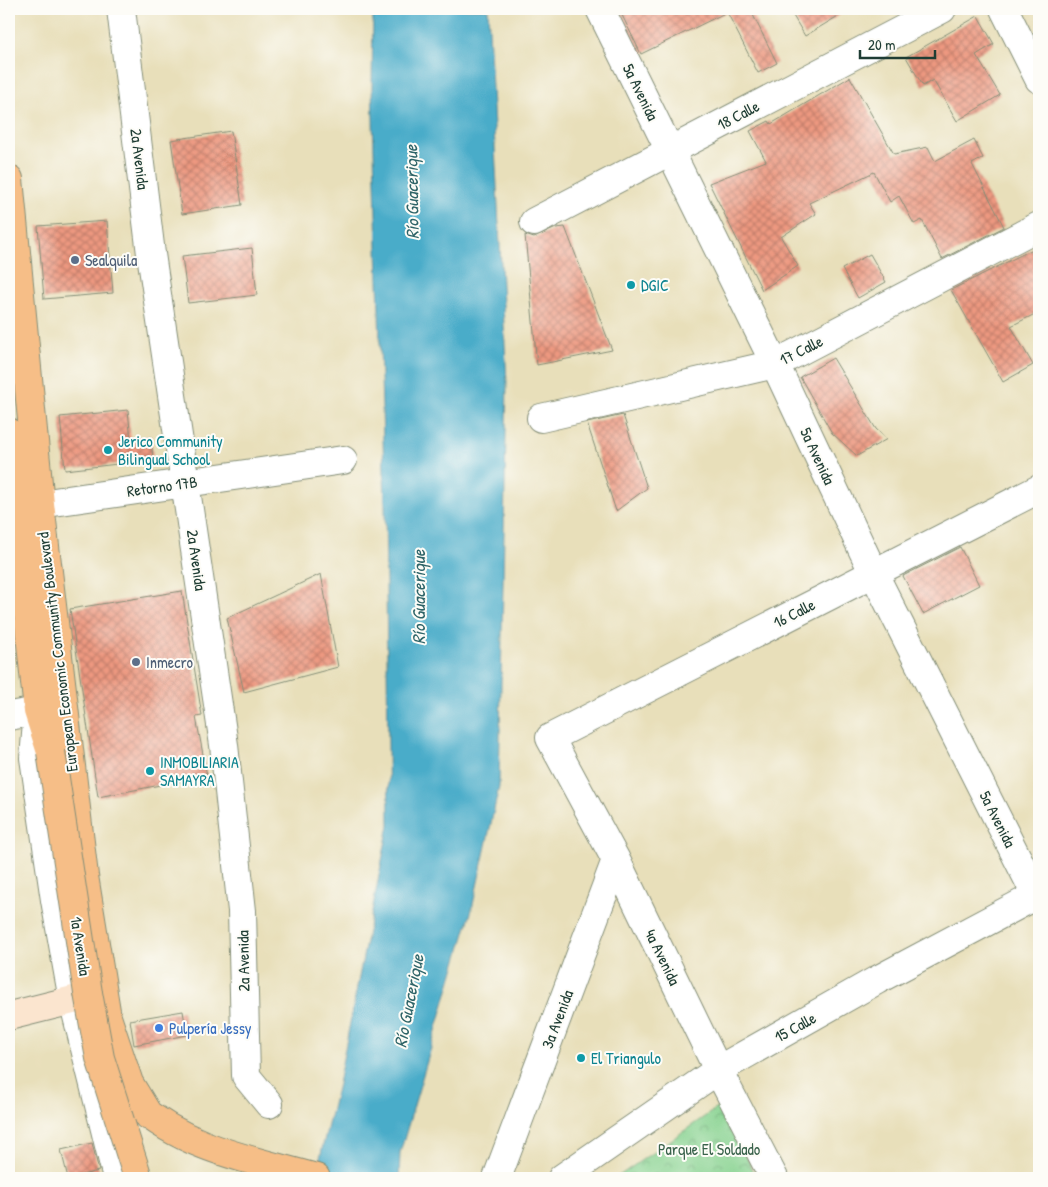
<svg xmlns="http://www.w3.org/2000/svg" width="1048" height="1187" viewBox="0 0 1048 1187" font-family="'Patrick Hand',sans-serif">
<style>
.park{fill:url(#park-crowns);stroke:#528862}
.water{fill:#49acc9;stroke:#34747e}
.building{fill:url(#building-cross-hatch)}
.lines{fill:none;stroke-linecap:round;stroke-linejoin:round}
.minor-casing{stroke:#848e77;stroke-width:30}
.tertiary-casing{stroke:#848e77;stroke-width:30}
.secondary-casing{stroke:#848e77;stroke-width:30}
.primary-casing{stroke:#848e77;stroke-width:30}
.minor{stroke:#fff;stroke-width:28}
.tertiary{stroke:#fff;stroke-width:28}
.secondary{stroke:#fbe5cf;stroke-width:28}
.primary{stroke:#f6be87;stroke-width:28}
.primary-bridge-casing{stroke:#848e77;stroke-width:30;stroke-linecap:butt}
.primary-bridge{stroke:#f6be87;stroke-width:28}
.service-dot{fill:#5c6f8a;stroke:#fdfcf7;stroke-width:2}
.culture-dot{fill:#0f9aa8;stroke:#fdfcf7;stroke-width:2}
.shop-dot{fill:#3f7fe0;stroke:#fdfcf7;stroke-width:2}
.labels{text-anchor:middle;stroke-width:4;stroke-linejoin:round;paint-order:stroke}
.street-label{font-size:16px;fill:#1f3d34;stroke:#fdfcf7}
.service-label{font-size:16px;fill:#4e5e75;stroke:#fdfcf7;text-anchor:start}
.culture-label{font-size:16px;fill:#0d838f;stroke:#fdfcf7;text-anchor:start}
.shop-label{font-size:16px;fill:#366cbe;stroke:#fdfcf7;text-anchor:start}
.park-label{font-size:16px;fill:#39624b;stroke:#fdfcf7}
.water-label{font-size:18px;font-style:italic;fill:#2e6468;stroke:#fdfcf7}
</style>
<defs>
<pattern id="park-crowns" width="20" height="18" patternUnits="userSpaceOnUse" patternTransform="scale(1.25)"><rect width="20" height="18" fill="#86d28f"/><path d="M2 6a3 3 0 1 1 6 0M12 15a3 3 0 1 1 6 0" fill="none" stroke="#6dac76"/></pattern>
<pattern id="building-cross-hatch" width="8" height="8" patternUnits="userSpaceOnUse" patternTransform="scale(1.25)"><rect width="8" height="8" fill="#ed9880"/><path d="M0 0l8 8M0 8l8-8" fill="none" stroke="#bf7d6a"/></pattern>
</defs>
<rect width="100%" height="100%" fill="#fdfcf7"/>
<filter id="ink" filterUnits="userSpaceOnUse"><feTurbulence type="fractalNoise" baseFrequency=".02" numOctaves="2"/><feDisplacementMap in="SourceGraphic" scale="10" xChannelSelector="R" yChannelSelector="G"/><feConvolveMatrix kernelMatrix="1 2 1 2 8 2 1 2 1" color-interpolation-filters="sRGB"/></filter>
<filter id="wash" filterUnits="userSpaceOnUse"><feTurbulence type="fractalNoise" baseFrequency=".0096" numOctaves="4" result="noise"/><feDisplacementMap in="SourceGraphic" scale="20" xChannelSelector="R" yChannelSelector="G"/><feGaussianBlur stdDeviation="1.12" result="paint"/><feColorMatrix in="noise" values="0 0 0 0 0 0 0 0 0 0 0 0 0 0 0 0 0 1.4 0 .05"/><feComposite in="paint" operator="in"/></filter>
<g filter="url(#wash)">
<rect width="100%" height="100%" fill="#e8dfba"/>
<path class="park" d="M720,1106L757,1178H616Z"/>
<path class="water" d="M373,9H488L507,383L499,787L472,909L400,1153L399,1178H315L338,1084L389,825L385,505L372,87Z"/>
<g id="blocks">
<path class="building" d="M619,9H750L777,63L758,73L727,12L641,54Z
M789,9H850L805,36Z
M978,16L994,44L976,55L1000,95L957,121L933,80L923,86L906,57Z
M850,77L894,154L928,147L935,161L974,140L983,158L972,164L1004,227L942,259L922,220L914,224L899,196L890,202L874,172L809,203L816,214L781,237L798,266L762,290L709,183L766,161L750,131L769,121L771,124Z
M231,131L242,205L182,214L171,140Z
M107,221L113,293L44,299L38,226Z
M565,227L612,350L537,365L525,235L534,238L556,228Z
M1039,246V312L1011,326L1033,365L1003,382L951,290Z
M252,248L257,295L188,303L182,256Z
M870,254L886,282L858,298L842,269Z
M833,358L876,429L887,439L857,456L832,433L800,377Z
M128,410L131,440L151,437L153,460L65,470L60,417Z
M623,415L647,488L616,511L587,423Z
M960,547L979,585L923,614L903,576Z
M321,574L338,667L244,692L227,618Z
M182,591L202,716L196,717L207,776L98,797L70,609Z
M183,1011L187,1035L134,1045L130,1020Z
M92,1143L99,1171L68,1178L61,1150Z"/>
</g>
</g>
<g filter="url(#ink)">
<use href="#blocks" fill-opacity="0" stroke="#848e77" stroke-width="1"/>
<g class="lines">
<g class="minor-casing">
<path id="minor" d="M121,9L151,254L224,745L242,911L246,1076L269,1104
M600,9L775,364L873,572L1039,901
M534,222L942,9
M541,418L775,364L1039,226
M40,504L343,460
M9,716L38,711L34,758L55,900L73,1000L117,1178
M497,1178L616,860
M562,1178L718,1070L877,980L1039,894
M774,1178L718,1070L616,860L550,738L1039,489"/>
</g>
<g class="tertiary-casing">
<path id="tertiary" d="M1004,9L1039,79"/>
</g>
<g class="secondary-casing">
<path id="secondary" d="M9,1016L73,1000"/>
</g>
<g class="primary-casing">
<path id="primary" d="M9,179L40,504L84,876L107,1017L129,1083L149,1116
M9,432L38,711L51,752
M135,1104C189,1150 250,1159 316,1178"/>
</g>
<use href="#minor" class="minor"/>
<use href="#tertiary" class="tertiary"/>
<use href="#secondary" class="secondary"/>
<use href="#primary" class="primary"/>
<g class="primary-bridge-casing">
<path id="primary-bridge" d="M51,752L88,993L100,1058L138,1178"/>
</g>
<use href="#primary-bridge" class="primary-bridge"/>
</g>
</g>
<g class="service-dot">
<circle cx="75" cy="260" r="5"/>
<circle cx="136" cy="662" r="5"/>
</g>
<g class="culture-dot">
<circle cx="631" cy="285" r="5"/>
<circle cx="108" cy="450" r="5"/>
<circle cx="150" cy="771" r="5"/>
<circle cx="581" cy="1058" r="5"/>
</g>
<circle class="shop-dot" cx="159" cy="1028" r="5"/>
<g class="labels">
<g class="street-label">
<text transform="translate(641 92) rotate(64)" y="6">5a Avenida</text>
<text transform="translate(738 115) rotate(-28)" y="6">18 Calle</text>
<text transform="translate(140 159) rotate(83)" y="6">2a Avenida</text>
<text transform="translate(801 350) rotate(-27)" y="6">17 Calle</text>
<text transform="translate(818 456) rotate(65)" y="6">5a Avenida</text>
<text transform="translate(162 486) rotate(-8)" y="6">Retorno 17B</text>
<text transform="translate(197 560) rotate(82)" y="6">2a Avenida</text>
<text transform="translate(794 613) rotate(-27)" y="6">16 Calle</text>
<text transform="translate(57 652) rotate(-97)" y="6">European Economic Community Boulevard</text>
<text transform="translate(998 819) rotate(63)" y="6">5a Avenida</text>
<text transform="translate(81 946) rotate(81)" y="6">1a Avenida</text>
<text transform="translate(663 957) rotate(64)" y="6">4a Avenida</text>
<text transform="translate(243 961) rotate(-91)" y="6">2a Avenida</text>
<text transform="translate(557 1019) rotate(-69)" y="6">3a Avenida</text>
<text transform="translate(795 1027) rotate(-29)" y="6">15 Calle</text>
</g>
<g class="service-label">
<text x="85" y="266">Sealquila</text>
<text x="146" y="668">Inmecro</text>
</g>
<g class="culture-label">
<text x="641" y="291">DGIC</text>
<text x="118" y="447">Jerico Community<tspan x="118" dy="18">Bilingual School</tspan></text>
<text x="160" y="768">INMOBILIARIA<tspan x="160" dy="18">SAMAYRA</tspan></text>
<text x="591" y="1064">El Triangulo</text>
</g>
<g class="shop-label">
<text x="169" y="1034">Pulpería Jessy</text>
</g>
<g class="park-label">
<text x="709" y="1155">Parque El Soldado</text>
</g>
<g class="water-label">
<text transform="translate(412 192) rotate(-91)" y="6">Río Guacerique</text>
<text transform="translate(419 597) rotate(-90)" y="6">Río Guacerique</text>
<text transform="translate(409 1001) rotate(-79)" y="6">Río Guacerique</text>
</g>
</g>
<rect width="1048" height="1187" fill="none" stroke="#fdfcf7" stroke-width="30"/>
<path d="M860 50v8h75v-8" fill="none" stroke="#1f3d34" stroke-width="2.5"/>
<text x="868" y="50" font-size="15" fill="#1f3d34" stroke="#fdfcf7" stroke-width="4" paint-order="stroke">20 m</text>
</svg>
